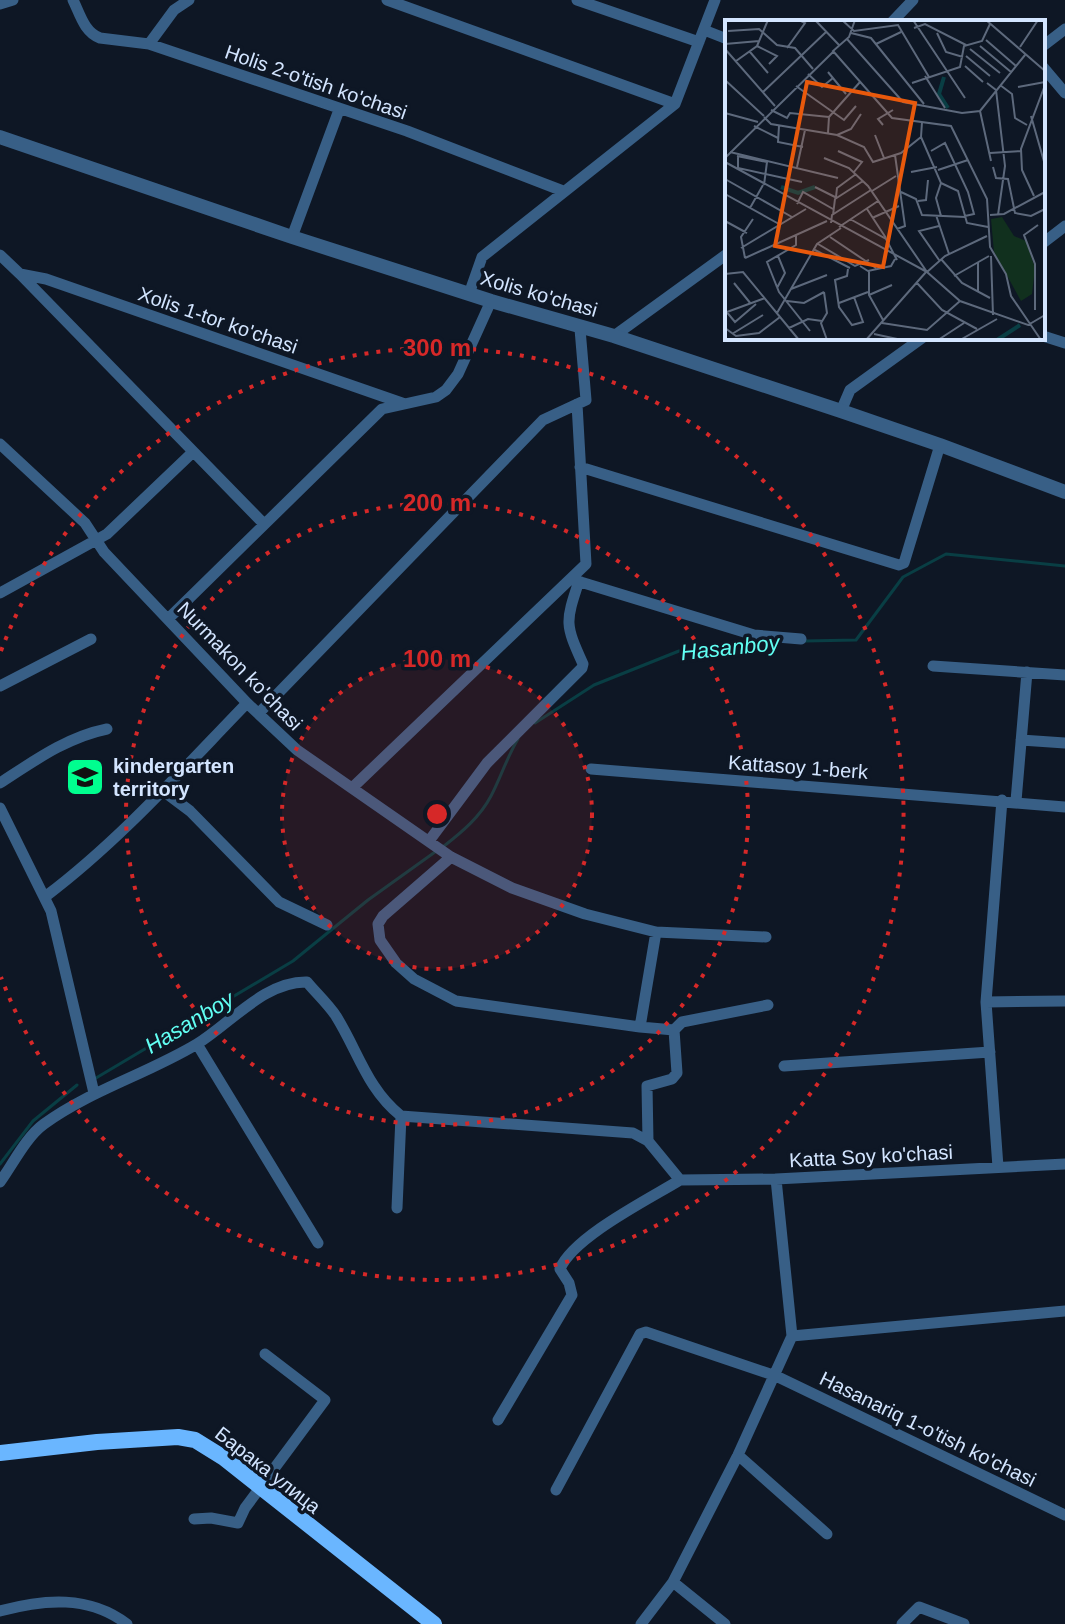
<svg xmlns="http://www.w3.org/2000/svg" width="1065" height="1624" viewBox="0 0 1065 1624" font-family="Arial,sans-serif">
<style>
.lines{fill:none;stroke-linecap:round;stroke-linejoin:round}
.stream{stroke:#093e44;stroke-width:3}
.minor{stroke:#385f86;stroke-width:11}
.tertiary{stroke:#385f86;stroke-width:14}
.secondary{stroke:#6ab6ff;stroke-width:16}
.ring{fill:none;stroke:#d62828;stroke-width:4;stroke-dasharray:4 8}
.labels{text-anchor:middle;stroke-width:7;stroke-linejoin:round;paint-order:stroke}
.street-label{font-size:20px;fill:#d3e5ff;stroke:#0e1725}
.poi-label{font-size:20px;font-weight:bold;fill:#d3e5ff;stroke:#0e1725;text-anchor:start}
.water-label{font-size:22px;font-style:italic;fill:#61fff3;stroke:#0e1725}
.inset-river{fill:none;stroke:#093e44;stroke-width:4}
.inset-road{fill:none;stroke:#5d697c;stroke-width:2}
.view{fill:#e8590c;fill-opacity:0.15;stroke:#e8590c;stroke-width:4}
.inset-edge{fill:none;stroke:#d3e5ff;stroke-width:4}
.centre{fill:#d62828;stroke:#0e1725;stroke-width:4}
.ring-label{font-size:24px;text-anchor:middle;font-weight:bold;fill:#d62828;stroke:#0e1725;stroke-width:7;stroke-linejoin:round;paint-order:stroke}
</style>
<rect width="100%" height="100%" fill="#0e1725"/>
<g class="lines">
<path class="stream" d="M805,641L856,640L903,577L946,554L1065,566
M535,723L594,685L679,651L769,641
M444,846C462,832 480,817 491,796C501,777 507,757 518,739
M96,1078L293,961L368,900L435,852
M0,1164L33,1121L77,1085"/>
<path class="minor" d="M73,0C80,14 84,32 100,38L149,44L407,131L563,191
M387,0L675,104
M577,0L699,42
M0,4L13,0
M892,22L913,0
M704,30L727,39
M149,44L174,10L189,0
M1043,46L1065,29
M1043,67L1065,93
M292,237L339,110
M1043,243L1065,226
M0,255L20,274L46,279L402,403
M21,275L264,524
M469,294L482,257L675,104L715,0
M614,336L727,254
M1043,336L1065,343
M841,411L850,390L922,338
M0,444L85,523L104,552L247,703L297,750L451,857L512,888L585,914L656,932L766,937
M580,467L899,565L904,563L940,445
M574,580L754,635L801,639
M0,593L107,534L193,452
M168,619L382,409L436,397L446,390L458,374L491,301
M933,666L1065,675
M0,686L91,639
M259,713L543,420L586,400L580,329
M1021,740L1065,743
M591,769L1065,807
M0,783C34,761 67,737 107,729
M352,788L586,564L577,404
M162,790L190,811L279,902L327,925
M1016,801L1027,672
M0,808L51,911L94,1093
M429,841L487,763L582,668L583,664C565,624 565,623 579,581
M451,857L383,916L378,924L380,940L396,963L414,979L456,1001L640,1027
M46,896C119,841 183,769 247,703
M986,1002L1065,1001
M674,1030L682,1022L768,1005
M197,1044L318,1243
M784,1066L990,1052
M648,1141L647,1086L672,1079L677,1073L674,1030L640,1027L656,932
M998,1167L986,1002L1002,800
M680,1180L776,1179L1065,1164
M0,1182C13,1164 26,1137 44,1124C91,1090 147,1074 197,1044C231,1023 265,981 307,982C316,993 328,1004 336,1016C358,1051 367,1089 401,1116L633,1133L648,1141L680,1180
M397,1208L401,1116
M792,1336L1065,1311
M498,1420L572,1295L569,1283L560,1269C573,1237 649,1199 680,1180
M738,1455L827,1534
M556,1490L640,1334L646,1332L776,1376L1065,1515
M194,1519L211,1518L238,1523L245,1508L325,1400L265,1354
M673,1582L725,1624
M0,1611C44,1599 89,1595 127,1624
M641,1624L673,1582L738,1455L792,1336L776,1179
M902,1624L919,1607L964,1624"/>
<path class="tertiary" d="M0,137L292,237L491,301L614,336L841,411L940,445L1065,492"/>
<path class="secondary" d="M0,1453L97,1442L178,1437L195,1440L224,1458L434,1624"/>
</g>
<circle cx="437" cy="814" r="155" fill="#d62828" fill-opacity=".12"/>
<g class="ring">
<circle cx="437" cy="814" r="155"/>
<circle cx="437" cy="814" r="311"/>
<path d="M1 651A466 466 0 1 1 1 977"/>
</g>
<defs>
<g id="school-square" transform="scale(2)"><rect x="-9" y="-9" width="18" height="18" rx="4" fill="#00fe8f" stroke="#0e1725"/><path d="M0-5L7-2L0 1L-7-2ZM-4 1L0 2.5L4 1V4Q0 6-4 4Z" fill="#111"/></g>
</defs>
<g fill-rule="evenodd">
<use href="#school-square" x="85" y="777"/>
</g>
<g class="labels">
<g class="street-label">
<text transform="translate(316 82) rotate(19)" y="7">Holis 2-o'tish ko'chasi</text>
<text transform="translate(539 294) rotate(16)" y="7">Xolis ko'chasi</text>
<text transform="translate(218 320) rotate(19)" y="7">Xolis 1-tor ko'chasi</text>
<text transform="translate(240 666) rotate(46)" y="7">Nurmakon ko'chasi</text>
<text transform="translate(798 767) rotate(4)" y="7">Kattasoy 1-berk</text>
<text transform="translate(871 1156) rotate(-3)" y="7">Katta Soy ko'chasi</text>
<text transform="translate(928 1429) rotate(26)" y="7">Hasanariq 1-o'tish ko'chasi</text>
<text transform="translate(268 1470) rotate(38)" y="7">Барака улица</text>
</g>
<g class="poi-label">
<text x="113" y="773">kindergarten<tspan x="113" dy="23">territory</tspan></text>
</g>
<g class="water-label">
<text transform="translate(730 647) rotate(-6)" y="8">Hasanboy</text>
<text transform="translate(189 1022) rotate(-31)" y="8">Hasanboy</text>
</g>
</g>
<g transform="translate(725 20)">
<rect width="320" height="320" fill="#0e1725"/>
<path d="M277,197L289,216L301,221L310,248L307,274L296,281L269,232L266,199Z" fill="#11301e"/>
<path class="inset-river" d="M219,57L214,74L223,88M56,167L73,173L90,167M272,320L295,305"/>
<path class="inset-road" d="M90,0L115,26M117,0L129,11L173,5L204,57M130,0L124,17L108,31L167,98L226,106L262,179L265,227L281,254L286,276L316,320M188,0L240,78M261,0L320,51M189,8L200,4L241,25M3,11L34,9L52,25L70,28L88,49M126,13L146,18L199,84M212,13L221,32L238,37M122,19L178,82L237,93L255,91L300,35M261,20L291,46M0,24L34,21M151,24L176,12M32,26L52,36L44,44M255,26L286,52M295,27L313,0M62,28L80,3L74,0M0,29L50,86M245,29L275,53M25,32L43,53M241,36L265,56M11,41L32,26L43,0M240,46L258,62M103,52L121,74M83,54L97,67L108,58M200,56L220,88M0,60L39,96M187,63L235,47L239,26L257,21L265,4M262,63L271,70L280,146L273,195M275,65L287,74L290,98L302,105M71,66L119,100L131,86M293,67L320,62M38,72L101,12M46,90L62,98L65,93L104,97M255,91L266,141M0,93L33,102M306,96L320,145M39,97L46,104L112,115L139,127L148,142L176,133L196,117M197,102L196,117L216,163L211,178L216,196M158,105L153,99L168,90M29,106L53,118M54,106L53,122L78,127M103,113L104,97L135,62M112,115L126,109L136,94M150,115L159,138M113,131L137,142L129,152M206,131L220,123L243,172L249,194L240,196M5,132L113,158M265,133L296,131M170,135L180,206L172,209M12,136L42,142L39,165M13,137V148L77,162M0,138L108,32M99,138L124,148L143,166L202,252L235,281L303,305L320,295M0,142L202,252M72,147L80,110M268,147L271,158L283,159L290,193L306,196L320,189M213,150L243,140M186,152L212,147M0,159L67,197M216,163L233,171L242,203L263,207M90,167L112,178M147,171L171,156M176,172L191,179L197,195L240,197M0,174L54,204M309,176L297,150L296,129L320,65M111,177L112,168L131,154M193,181L201,180L203,160M72,184L78,172L108,189M25,188L38,165M142,189L161,218M108,195L110,179L138,161M211,195L224,234M265,195L279,194L320,172M147,198L174,186M125,199L161,219L172,240M0,201L22,213M106,203L107,195L146,170M214,206L194,211L214,240M114,207L153,181M71,215V225L42,242L54,272L85,311M105,217L151,248M93,224L130,246L144,240M16,228L81,189M88,229L125,248M266,236L268,295M20,238L102,201M20,238L16,217L28,199M216,239L237,263L265,278M135,246L143,251L166,246L170,239M123,249L122,256L110,260L114,287L127,305L138,302L129,277M144,251V275L158,300M202,252L220,236L262,216M0,254L18,252L74,320M229,256L264,236M9,263L26,284M192,263L217,290L252,309M52,268L60,253L53,236M66,269L102,255M99,272L102,293L96,303L102,320M253,272V242M144,275L167,265M62,281L79,283L99,272M114,283L143,272M0,290L10,302L31,284M310,290V244L299,215L313,205M2,292L40,278M52,293L92,224L116,208M157,303L202,310L235,281M0,308L11,316L34,313L55,297M64,308L83,299L97,301M7,314L38,295M149,314L177,320M141,320L201,252M213,320L239,303M235,320L272,299"/>
<path class="view" d="M82,62L190,83L158,247L50,226Z"/>
<rect width="320" height="320" class="inset-edge"/>
</g>
<circle cx="437" cy="814" r="12" class="centre"/>
<g class="ring-label">
<text x="437" y="356">300 m</text>
<text x="437" y="511">200 m</text>
<text x="437" y="667">100 m</text>
</g>
</svg>
